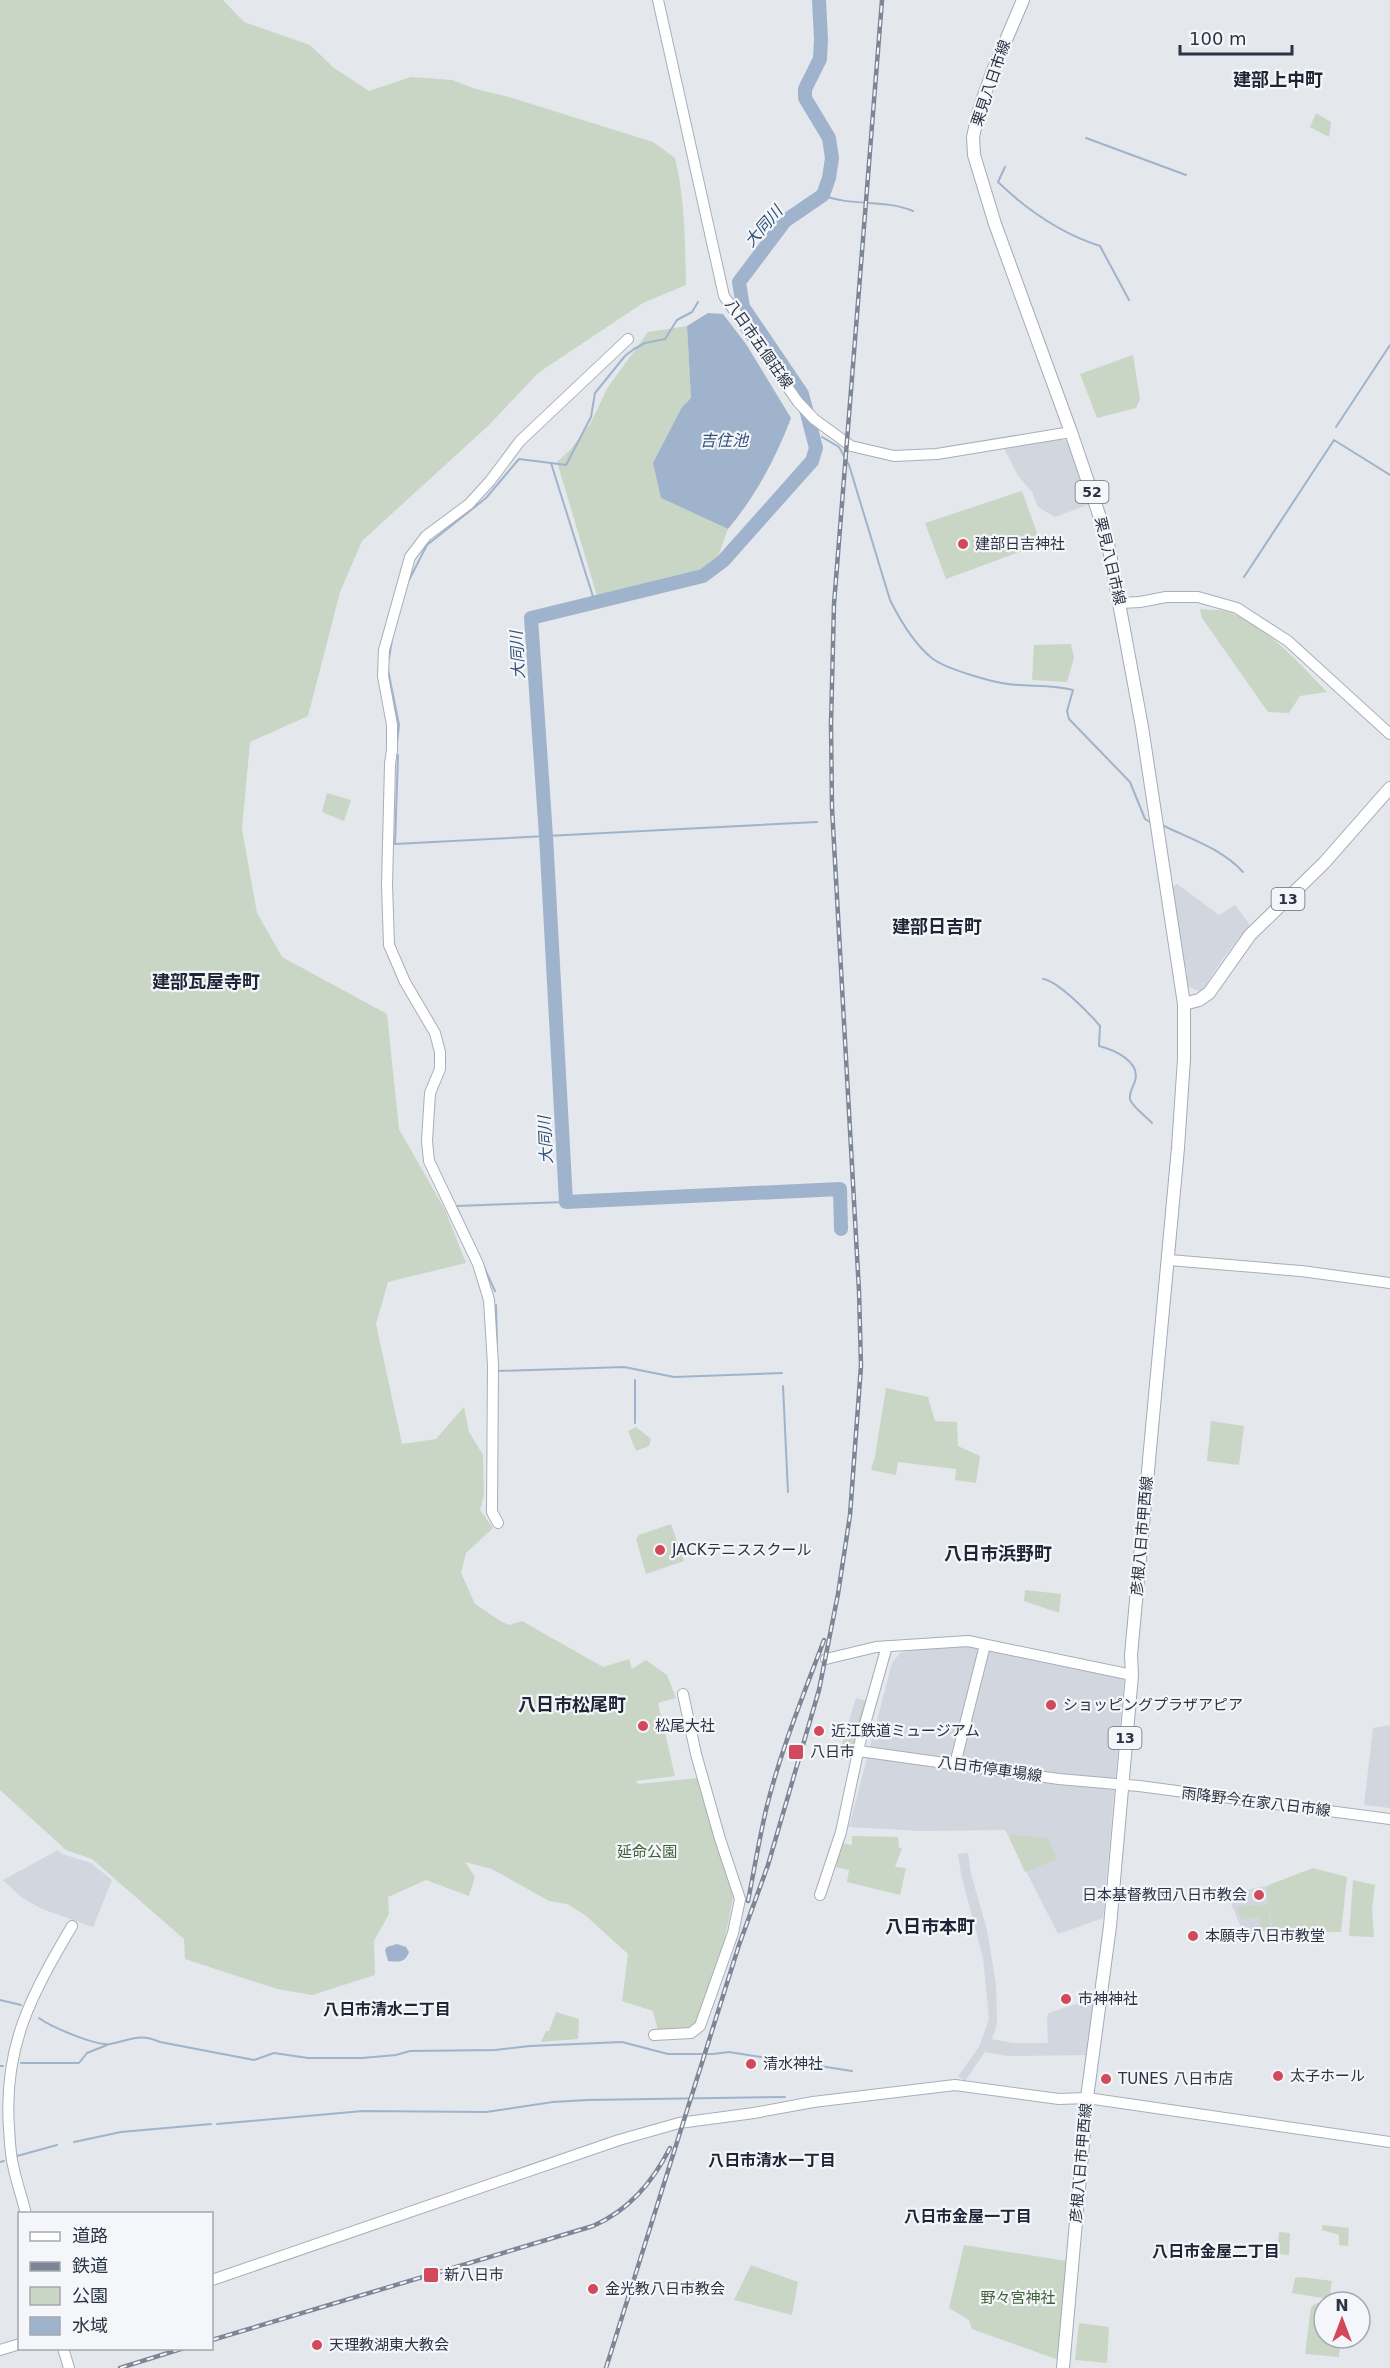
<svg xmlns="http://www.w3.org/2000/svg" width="1390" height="2368" viewBox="0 0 1390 2368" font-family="'DejaVu Sans','Noto Sans JP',sans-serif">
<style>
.built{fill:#d2d6de}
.green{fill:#c9d6c5}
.water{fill:#9fb4cc}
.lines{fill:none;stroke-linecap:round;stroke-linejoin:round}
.stream{stroke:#9fb4cc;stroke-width:2}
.river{stroke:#9fb4cc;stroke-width:14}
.secondary-casing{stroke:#a9aeb7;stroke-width:12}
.primary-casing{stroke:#a3abb8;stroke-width:14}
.secondary{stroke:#fff;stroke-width:10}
.primary{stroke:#fff;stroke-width:12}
.rail-casing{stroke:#7d8696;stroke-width:4.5}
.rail{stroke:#f4f6f9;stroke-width:2;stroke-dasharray:7;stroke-linecap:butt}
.poi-dot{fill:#d1495b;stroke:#f4f6f9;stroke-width:2}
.labels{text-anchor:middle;stroke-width:4.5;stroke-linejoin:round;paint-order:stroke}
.shield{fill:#f4f6f9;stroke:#676e7b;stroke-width:1.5}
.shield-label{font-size:14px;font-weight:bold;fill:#2b3445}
.street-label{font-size:15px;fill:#2b3445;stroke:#f4f6f9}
.poi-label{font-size:15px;fill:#2b3445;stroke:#f4f6f9;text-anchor:start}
.park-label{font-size:15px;fill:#3f6138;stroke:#f4f6f9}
.water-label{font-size:16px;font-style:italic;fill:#34527a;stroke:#f4f6f9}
.neighbourhood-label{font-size:16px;font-weight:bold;fill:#1d2536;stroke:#f4f6f9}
.quarter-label{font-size:18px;font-weight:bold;fill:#1d2536;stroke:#f4f6f9}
</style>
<rect width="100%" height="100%" fill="#e4e7ec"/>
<path class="built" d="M1056,439L1067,440L1090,504L1055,517L1038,507L1032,492L1018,476L1004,448Z
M1177,884L1219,915L1235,905L1250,925L1224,957L1201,992L1187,986V970L1182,963L1171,888Z
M941,1642L985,1645L1121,1674L1124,1681L1103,1918L1058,1934L1005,1830L919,1831L849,1827L892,1663L900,1653Z
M856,1698L863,1700L854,1734L844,1736Z
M1390,1725V1808L1364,1805L1373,1728Z
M58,1850L62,1854L91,1863L112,1880L93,1927L42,1909L21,1897L3,1880Z
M968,1853L971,1874L987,1930L996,1984L997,2024L992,2039L1012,2043H1048L1047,2017L1049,2013L1085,2001H1093L1087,2055L1008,2056L985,2052L965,2081L958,2076L979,2047L989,2019L983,1958L961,1874L958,1854Z
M1266,1886L1273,1931H1263L1245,1937L1227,1894Z"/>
<path class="green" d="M0,0H223L244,22L310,45L334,68L369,91L411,77L452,80L476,89L509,97L653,142L675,158C685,199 685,242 686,285L643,303L538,373L489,425L362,541L340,592L308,716L250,742L242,829L257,913L282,957L387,1014L399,1129L445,1210L466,1263L388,1282L376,1324L402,1444L436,1439L464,1407L469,1432L483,1455L484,1495L480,1510L493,1528L466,1553L461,1573L475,1604L502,1622L509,1625L522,1621L603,1667L629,1659L632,1669L646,1660L667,1675L676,1698L658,1703L675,1776L636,1781L638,1784L698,1778L717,1848L733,1897L722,1954L698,2024L690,2028L658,2031L653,2011L622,2001L628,1954L585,1915L567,1904L549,1901L492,1869L465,1862L475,1877L469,1896L426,1880L388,1897L389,1914L374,1941L375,1975L312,1995L277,1989L185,1959L184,1939L92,1859L66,1850L0,1790Z
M1316,113L1331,122L1329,137L1310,127Z
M687,326L691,398L682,407L661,498L728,529L715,565L702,573L597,596L557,462L570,450L590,424L608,387L648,332Z
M1133,355L1140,399L1136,408L1097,418L1080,374Z
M1022,491L1041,544L946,579L925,523Z
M1200,609C1208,610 1216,609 1224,611C1259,618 1302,666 1327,692L1300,696L1289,713L1268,712L1202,618Z
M1071,644L1074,658L1067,682L1032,680L1034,645Z
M327,793L351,800L344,821L322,812Z
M886,1388L928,1397L935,1421L957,1422L958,1446L980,1456L976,1483L955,1480L956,1469L898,1462L896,1475L871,1470L875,1456Z
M1211,1421L1244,1426L1239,1465L1207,1461Z
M636,1427L651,1439L649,1446L636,1451L628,1431Z
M671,1524L684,1561L646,1574L636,1539L639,1535Z
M1025,1590L1061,1594L1059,1613L1024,1601Z
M863,1700L866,1701L855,1744L852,1746L842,1745L844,1736L854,1734Z
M1012,1835L1048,1838L1057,1859L1025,1872L1010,1839Z
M852,1836L898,1837L899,1848H902L895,1867L906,1868L900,1895L847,1882L849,1870L836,1867L842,1843L852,1845Z
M1313,1868L1347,1877L1341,1932L1273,1931L1268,1904L1270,1927L1261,1929L1259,1917L1242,1920L1236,1907L1268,1904L1266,1886Z
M1353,1880L1375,1885L1372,1909L1374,1937L1349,1936Z
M556,2012L579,2019L578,2039L541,2042L546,2031H549Z
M1322,2225L1349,2228L1348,2246L1339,2245V2235L1322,2230Z
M1279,2232L1290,2233L1289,2255L1277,2254Z
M964,2245L1067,2261L1059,2360L972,2329L969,2320L949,2308Z
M751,2265L798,2282L792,2315L734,2300Z
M1301,2277L1332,2281L1329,2299L1292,2293L1295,2278Z
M1317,2303L1324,2304V2338H1340L1339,2357L1305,2354L1311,2307Z
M1079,2323L1109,2327L1107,2363L1075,2360Z"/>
<path class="water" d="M708,313L723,314L746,344L791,418C776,458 755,497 728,529L661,498L653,463L682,407L691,398L687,326Z
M397,1944L406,1947L409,1952C405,1963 399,1962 388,1961L385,1950L387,1947Z"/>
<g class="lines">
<path class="stream" d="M1086,138L1186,175
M1005,167L998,182C1027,210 1063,234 1100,246L1129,300
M823,195C851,207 885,199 913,211
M1336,427L1390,345
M822,437L839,447L849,465L890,600C900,620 915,645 933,659C947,669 991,682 1008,684C1029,687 1052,684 1073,690L1067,711L1069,719L1130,782L1145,819L1150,822
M1244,577L1334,440L1390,475
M409,580L427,545L486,498L519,459L551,463
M595,603L551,463L566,465L591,417L595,393L625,356L634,349L645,343L665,339L677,320L692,312L698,302
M389,658L392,640
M388,670L399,725L397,743
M398,755L395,844L817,822
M1164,826C1191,839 1222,849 1243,872
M1043,979C1058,981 1090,1014 1100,1026L1099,1046C1115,1050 1141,1062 1135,1081C1133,1087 1129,1093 1130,1099C1132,1107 1146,1116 1152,1123
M495,1291L456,1206L566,1202
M496,1305L497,1342
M498,1371L624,1367L674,1377L782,1373
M635,1380V1423
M783,1386L788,1492
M0,2000L21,2005
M39,2018C51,2027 96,2046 110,2044C132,2040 138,2033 160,2042L254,2060L274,2053L308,2058H362L396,2055L410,2051L495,2050L530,2046L622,2042L668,2054H713L729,2052L852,2071
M21,2063H79L87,2053L107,2045
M0,2066H3
M217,2124L363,2111L486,2112L553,2102L587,2100L785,2097
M74,2142L121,2132L211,2124
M17,2156L57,2145
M0,2162L4,2161"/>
<path class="river" d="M819,0L821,39L820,59L805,89V98L829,138L832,158L829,178L823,195L785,221L739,282L743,307L802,394L816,448L812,461L723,561L703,576L531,618L546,836L566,1202L840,1189L841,1229"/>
<g class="secondary-casing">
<path id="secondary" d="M658,0L724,296L798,402L814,419L851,446L894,456L937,454L1071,432
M1120,603L1140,602L1166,597H1198L1237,608L1288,641L1390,734
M1169,1260L1301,1271L1390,1283
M498,1523L492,1512L493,1365L489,1300L478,1264L429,1161L427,1141L430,1093L440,1069V1052L435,1033L405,982L389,945L387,885L390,764L392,750V725L383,676L384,650L410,557L426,536L469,504L490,481L520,441L628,339
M826,1659L876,1647L968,1641L1132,1675
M859,1751L1059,1779L1139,1786L1390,1819
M955,1764L985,1645
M820,1895L841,1832L861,1738L887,1646
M654,2035L691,2033L700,2026L733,1933L740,1899L720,1839L696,1754L683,1694
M26,2214C22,2197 16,2181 13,2165C10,2153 10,2140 9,2128C3,2046 32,1994 72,1926
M212,2280L619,2140L679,2123L754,2113L813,2102L955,2085L1059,2099L1087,2098L1390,2142
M63,2348L69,2368
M0,2350L20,2344"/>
</g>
<g class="primary-casing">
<path id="primary" d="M1023,0L992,73L979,110L973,137L974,155L995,224L1071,432L1107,538L1142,727L1184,1004V1059L1178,1148L1140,1557L1131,1655L1132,1675L1110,1926L1087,2098L1063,2368
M1184,1004L1199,1000L1209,993L1250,935L1324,863L1390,788"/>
</g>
<use href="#secondary" class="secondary"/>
<use href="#primary" class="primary"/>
<g class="rail-casing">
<path id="rail" d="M748,1901C754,1871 759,1840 766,1810C780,1752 803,1696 824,1640
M212,2340L593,2226C629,2210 652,2183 670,2148
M120,2368L184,2348
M606,2368L739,1945L768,1865L819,1690L838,1594L850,1515L861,1366L859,1291L832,808L831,724L834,604L882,0"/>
</g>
<use href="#rail" class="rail"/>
</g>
<g class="poi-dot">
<circle cx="963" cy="544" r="6"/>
<circle cx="660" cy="1550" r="6"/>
<circle cx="1051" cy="1705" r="6"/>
<circle cx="643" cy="1726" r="6"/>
<circle cx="819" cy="1731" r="6"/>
<rect x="788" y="1744" width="16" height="16" rx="3"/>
<circle cx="1259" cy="1895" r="6"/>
<circle cx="1193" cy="1936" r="6"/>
<circle cx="1066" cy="1999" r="6"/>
<circle cx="751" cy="2064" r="6"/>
<circle cx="1278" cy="2076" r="6"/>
<circle cx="1106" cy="2079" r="6"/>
<rect x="423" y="2267" width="16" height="16" rx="3"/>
<circle cx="593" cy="2289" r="6"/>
<circle cx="317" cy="2345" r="6"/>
</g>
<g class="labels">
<g class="shield">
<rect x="1075.5" y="481" width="33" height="22" rx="4.5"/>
<rect x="1271.5" y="888" width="33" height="22" rx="4.5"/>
<rect x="1108.5" y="1727" width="33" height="22" rx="4.5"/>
</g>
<g class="shield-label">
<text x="1092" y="497">52</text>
<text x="1288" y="904">13</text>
<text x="1125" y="1743">13</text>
</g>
<g class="street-label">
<text transform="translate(991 83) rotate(-71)" y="5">栗見八日市線</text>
<text transform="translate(759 344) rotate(55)" y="5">八日市五個荘線</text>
<text transform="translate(1110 561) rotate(77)" y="5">栗見八日市線</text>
<text transform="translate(1142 1536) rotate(-85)" y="5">彦根八日市甲西線</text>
<text transform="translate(990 1769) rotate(8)" y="5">八日市停車場線</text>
<text transform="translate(1256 1802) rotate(7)" y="5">雨降野今在家八日市線</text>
<text transform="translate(1081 2163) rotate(-85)" y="5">彦根八日市甲西線</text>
</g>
<g class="poi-label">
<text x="975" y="549">建部日吉神社</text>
<text x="672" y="1555">JACKテニススクール</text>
<text x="1063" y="1710">ショッピングプラザアピア</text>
<text x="655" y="1731">松尾大社</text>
<text x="831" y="1736">近江鉄道ミュージアム</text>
<text x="810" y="1757">八日市</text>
<text x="1247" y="1900" text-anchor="end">日本基督教団八日市教会</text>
<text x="1205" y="1941">本願寺八日市教堂</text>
<text x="1078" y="2004">市神神社</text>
<text x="763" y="2069">清水神社</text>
<text x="1290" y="2081">太子ホール</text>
<text x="1118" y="2084">TUNES 八日市店</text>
<text x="444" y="2280">新八日市</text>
<text x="605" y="2294">金光教八日市教会</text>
<text x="329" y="2350">天理教湖東大教会</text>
</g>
<g class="park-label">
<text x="647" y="1857">延命公園</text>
<text x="1018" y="2303">野々宮神社</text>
</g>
<g class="water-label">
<text transform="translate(763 226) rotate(-49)" y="6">大同川</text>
<text x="724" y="446">吉住池</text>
<text transform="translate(517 655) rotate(-93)" y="6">大同川</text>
<text transform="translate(545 1140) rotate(-93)" y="6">大同川</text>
</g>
<g class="neighbourhood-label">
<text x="387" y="2015">八日市清水二丁目</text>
<text x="772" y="2166">八日市清水一丁目</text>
<text x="968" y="2222">八日市金屋一丁目</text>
<text x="1216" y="2257">八日市金屋二丁目</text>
</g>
<g class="quarter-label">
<text x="1278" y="86">建部上中町</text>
<text x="937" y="933">建部日吉町</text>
<text x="206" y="988">建部瓦屋寺町</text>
<text x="998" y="1560">八日市浜野町</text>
<text x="572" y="1711">八日市松尾町</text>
<text x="930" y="1933">八日市本町</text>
</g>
</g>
<rect x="18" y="2212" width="195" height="138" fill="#f4f6f9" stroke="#a4a8b1" stroke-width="1.5"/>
<rect x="30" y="2232" width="30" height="9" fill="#ffffff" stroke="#a4a8b1" stroke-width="1.5"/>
<text x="72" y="2242" font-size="18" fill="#2b3445">道路</text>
<rect x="30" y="2262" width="30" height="9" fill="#7d8696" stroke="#a4a8b1" stroke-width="1.5"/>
<text x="72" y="2272" font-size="18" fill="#2b3445">鉄道</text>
<rect x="30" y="2287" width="30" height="18" fill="#c9d6c5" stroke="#a4a8b1" stroke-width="1.5"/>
<text x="72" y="2302" font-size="18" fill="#2b3445">公園</text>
<rect x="30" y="2317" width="30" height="18" fill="#9fb4cc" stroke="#a4a8b1" stroke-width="1.5"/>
<text x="72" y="2332" font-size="18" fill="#2b3445">水域</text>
<g transform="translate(1342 2320)"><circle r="28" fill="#f4f6f9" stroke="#a4a8b1" stroke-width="1.5"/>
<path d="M0-4.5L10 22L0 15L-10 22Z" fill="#d1495b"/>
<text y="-9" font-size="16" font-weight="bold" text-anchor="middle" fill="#2b3445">N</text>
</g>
<path d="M1180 45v9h112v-9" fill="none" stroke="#2b3445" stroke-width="3"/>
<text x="1189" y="45" font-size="18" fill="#2b3445" stroke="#f4f6f9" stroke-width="4.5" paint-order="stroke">100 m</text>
</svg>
